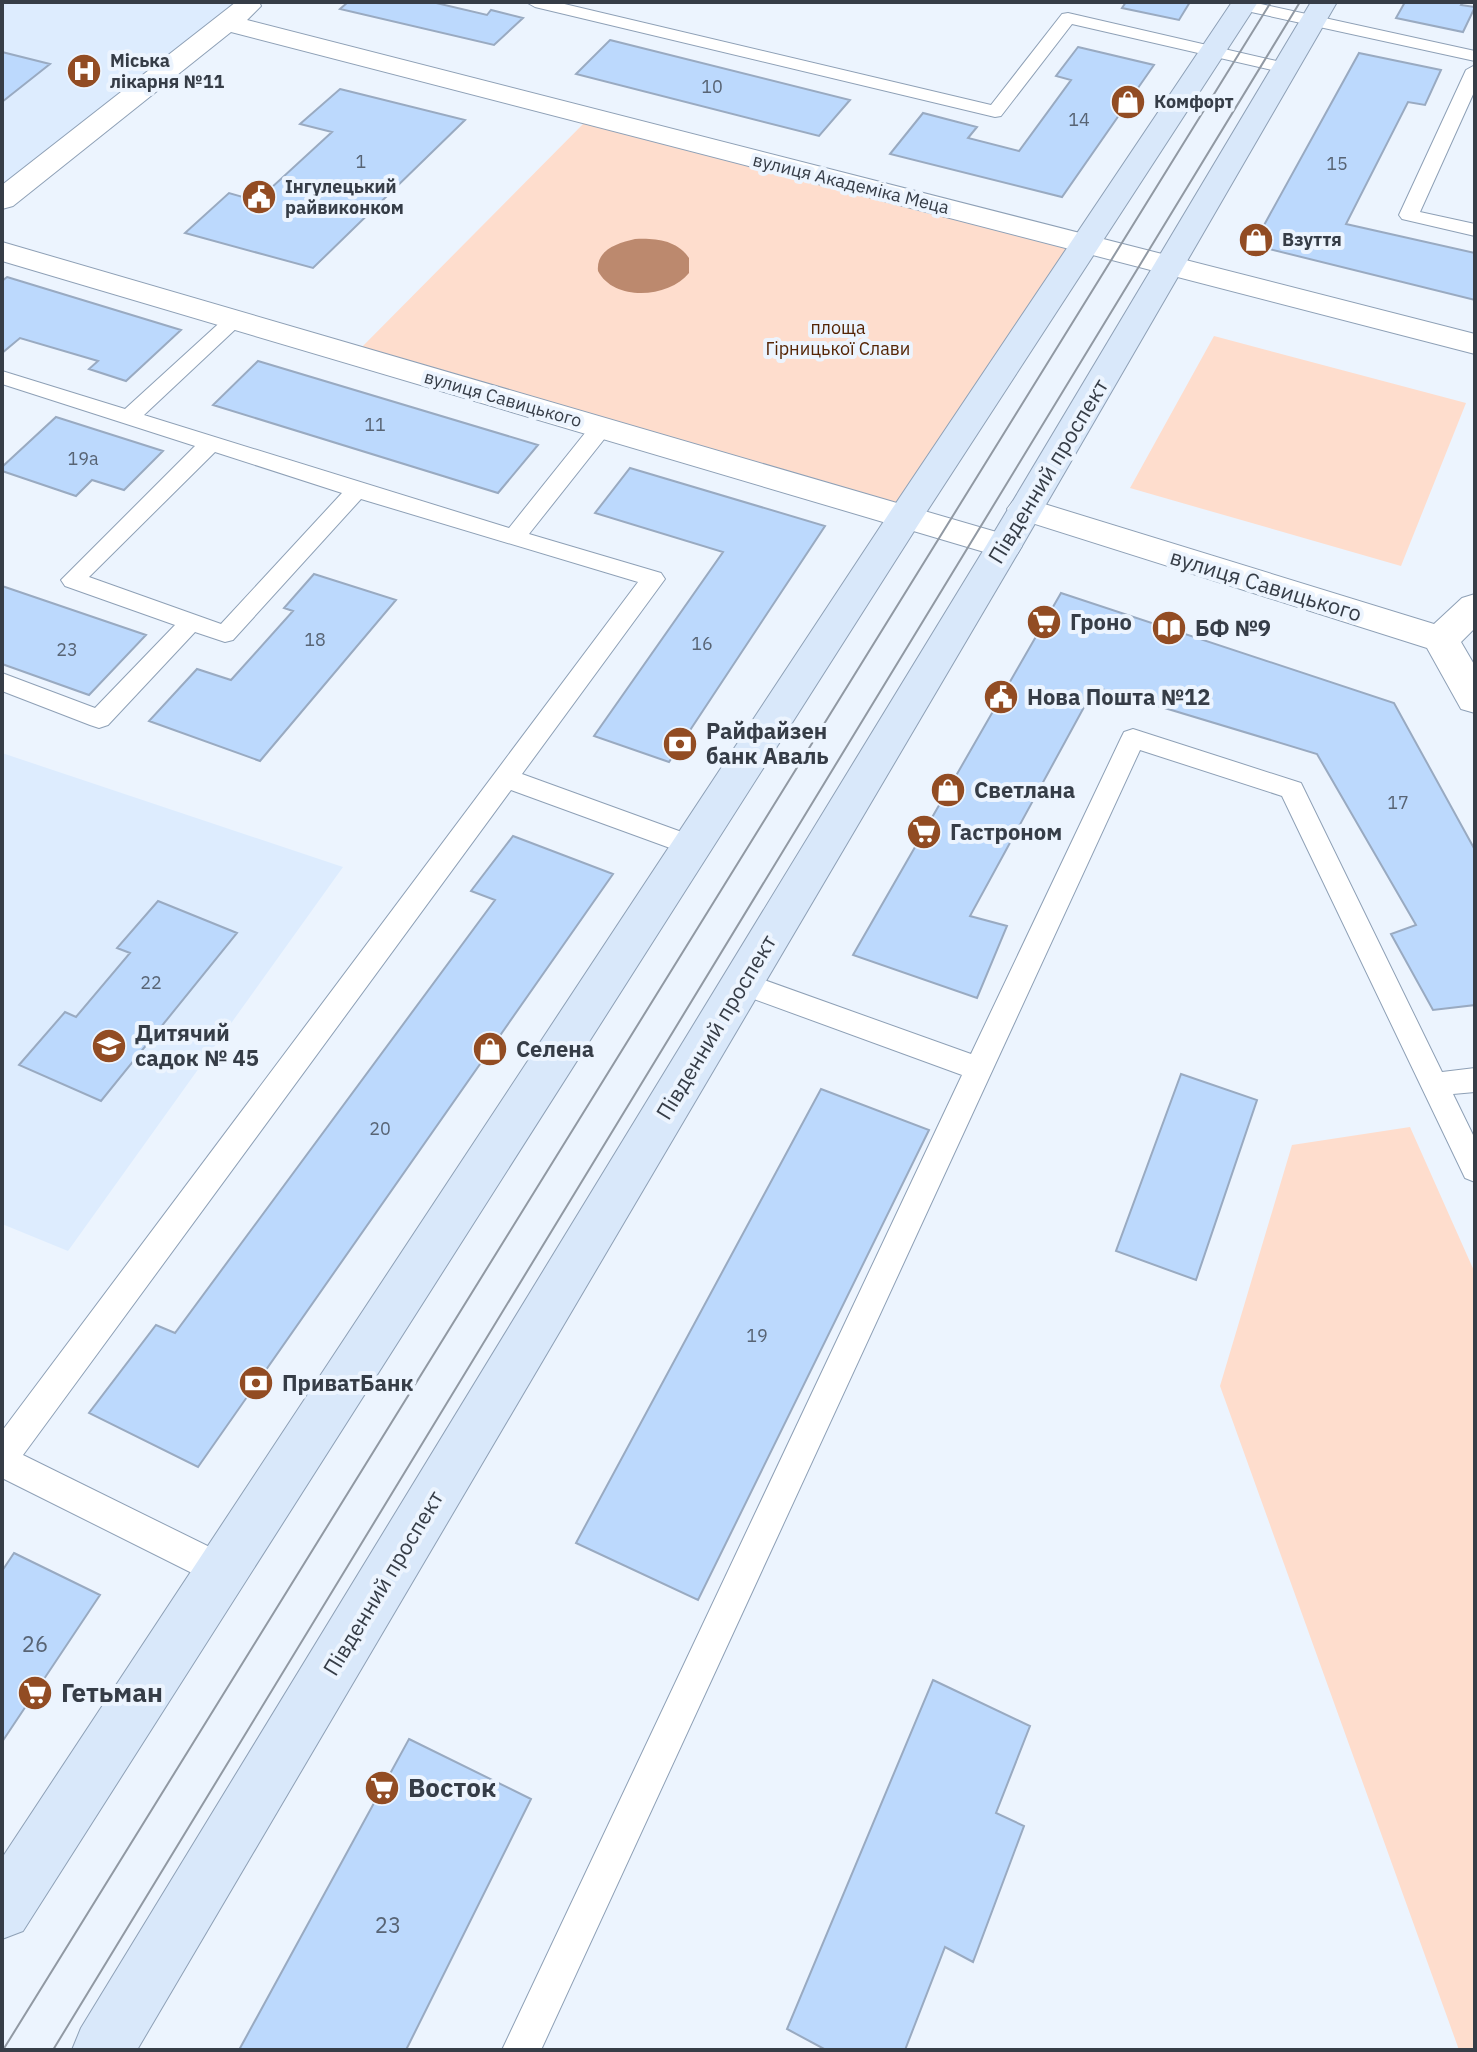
<svg xmlns="http://www.w3.org/2000/svg" width="1477" height="2052" viewBox="0 0 1477 2052" font-family="'IBM Plex Sans',sans-serif">
<style>
.built{fill:#ddecfe}
.green{fill:#feddcd}
.water{fill:#bc896e}
.building{fill:#bcd9fd;stroke:#99aac1;stroke-width:2}
.lines{fill:none;stroke-linecap:round;stroke-linejoin:round}
.service-casing{stroke:#8ea0b6;stroke-width:2}
.minor-casing{stroke:#8ea0b6;stroke-width:2}
.secondary-casing{stroke:#8ea0b6;stroke-width:2}
.service{fill:#fff;fill-rule:evenodd}
.minor{fill:#fff;fill-rule:evenodd}
.secondary{fill:#d9e8fa;fill-rule:evenodd}
.tram{stroke:#9199a3;stroke-width:2}
.labels{text-anchor:middle;stroke-width:8;stroke-linejoin:round;paint-order:stroke}
.far-poi-label{font-size:18px;font-weight:bold;fill:#363d47;stroke:#ecf4fe;text-anchor:start}
.number-label{font-size:18px;fill:#586474}
.far-street-label{font-size:18px;fill:#363d47;stroke:#ecf4fe}
.far-park-label{font-size:18px;fill:#552404;stroke:#ecf4fe}
.street-label{font-size:22px;fill:#363d47;stroke:#ecf4fe}
.poi-label{font-size:22px;font-weight:bold;fill:#363d47;stroke:#ecf4fe;text-anchor:start}
.near-number-label{font-size:22px;fill:#586474}
.near-poi-label{font-size:26px;font-weight:bold;fill:#363d47;stroke:#ecf4fe;text-anchor:start}
</style>
<rect width="100%" height="100%" fill="#ecf4fe"/>
<path class="built" d="M2,2H254L2,201Z
M2,753L343,867L68,1251L2,1224Z"/>
<path class="green" d="M590,117L1085,244L905,517L354,355Z
M1214,336L1466,403L1401,566L1130,488Z
M1410,1127L1475,1273V2050H1459L1220,1386L1292,1145Z"/>
<path class="water" d="M635,239C655,238 677,240 689,258V273C669,298 614,302 598,271C596,250 617,243 635,239Z"/>
<path class="building" d="M348,2H432L487,15L491,10L523,18L494,45L340,9Z
M1126,2H1190L1179,20L1122,8Z
M1405,2H1463L1461,5L1475,7L1463,32L1396,18Z
M610,40L850,100L819,136L576,74Z
M1078,47L1154,65L1062,197L890,154L923,113L977,127L968,138L1019,151L1071,80L1056,76Z
M2,52L50,64L2,102Z
M1359,53L1441,70L1425,105L1408,102L1346,224L1475,253V300L1253,245Z
M340,89L465,120L313,268L185,233L229,193L257,201L332,132L300,124Z
M7,277L181,330L126,381L89,369L98,361L20,338L2,353V281Z
M258,361L538,445L498,493L213,405Z
M56,417L163,451L124,490L92,480L76,496L2,471V467Z
M630,468L825,526L669,762L594,736L723,552L595,513Z
M314,574L396,600L260,761L149,721L197,669L231,680L293,611L284,608Z
M2,586L146,635L89,695L2,664Z
M1061,593L1394,703L1475,850V1005L1433,1010L1391,934L1416,925L1317,754L1095,687L970,916L1007,926L977,998L853,955Z
M513,836L613,874L198,1467L89,1413L156,1325L175,1333L495,900L471,891Z
M158,901L237,933L101,1101L19,1065L65,1012L76,1017L130,953L117,948Z
M1181,1074L1257,1100L1196,1280L1116,1251Z
M821,1089L929,1130L698,1600L576,1543Z
M14,1553L100,1595L2,1742V1571Z
M933,1680L1030,1726L996,1813L1024,1826L973,1962L945,1947L905,2050H826L787,2029Z
M409,1739L531,1799L406,2050H239Z"/>
<g class="lines">
<g class="service-casing">
<path id="service" d="M526,2H556L991,105L1062,14L1068,13L1285,63L1294,68L1285,73L1072,24L1001,116L995,117L535,7Z
M1236,2H1252L1475,51V61L1242,10L1236,9Z
M1475,65V90L1420,212L1475,224V236L1402,219L1399,215L1466,70Z
M234,314L241,316L244,320L241,324L144,415L509,528L593,423H609L612,428L609,433L529,534L661,573L665,579L522,774L701,839L705,846L701,853L692,856L511,790L23,1455L234,1559L239,1571L234,1583L222,1588L2,1478V1431L638,582L361,499L233,640L225,642L195,632L108,725L99,728L90,725L2,691V673L95,708L175,625L65,586L61,580L195,446L2,384V371L125,409L227,316ZM215,452L342,493L221,624L89,577Z
M1133,729L1301,783L1442,1072L1475,1068V1092L1453,1094L1475,1139V1182L1465,1178L1282,796L1140,750L541,2050H502L962,1075L732,991L728,983L732,975L742,972L971,1054L1121,738L1124,732Z"/>
</g>
<g class="minor-casing">
<path id="minor" d="M236,2H259L261,6L247,20L1475,334V354L231,32L13,206L2,209V185Z
M2,242L1017,538L1022,546L1017,554L1004,558L991,554L2,261Z
M1025,498L1434,624L1462,598L1475,594V628L1461,642L1475,666V713L1461,709L1427,648L1013,517L1007,509L1013,501Z"/>
</g>
<g class="secondary-casing">
<path id="secondary" d="M1232,2H1258L918,525L23,1931L2,1939V1858L892,509Z
M1311,2H1337L1022,546L137,2050H72L81,2028L986,546Z"/>
</g>
<use href="#service" class="service"/>
<use href="#minor" class="minor"/>
<use href="#secondary" class="secondary"/>
<path class="tram" d="M3,2050L1271,2
M53,2050L1300,2"/>
</g>
<defs>
<g id="hospital-disc" transform="scale(1.8)"><circle r="9.5" fill="#924c23" stroke="#ecf4fe"/><path d="M-5-5h3v3.5h4V-5h3V5h-3V1.5h-4V5h-3Z" fill="#fff"/></g>
<g id="shop-disc" transform="scale(1.8)"><circle r="9.5" fill="#924c23" stroke="#ecf4fe"/><path d="M-5-2.5h2.3a2.7 3.5 0 0 1 5.4 0H5L5.5 6h-11ZM-1.5-2.5h3a1.5 2.3 0 0 0-3 0Z" fill="#fff"/></g>
<g id="civic-disc" transform="scale(1.8)"><circle r="9.5" fill="#924c23" stroke="#ecf4fe"/><path d="M-.6-6.5H3V-4.5H.6V-3L4-1V1h2V6H-6V1h2V-1L-.6-3ZM-1.2 2.5V6h2.4V2.5Z" fill="#fff"/></g>
<g id="supermarket-disc" transform="scale(1.8)"><circle r="9.5" fill="#924c23" stroke="#ecf4fe"/><path d="M-6-5.5h2.5l.6 2H6L4.5 2H-2.5L-4.4-4H-6ZM-1.5 3.2a1.3 1.3 0 1 0 .1 0ZM3 3.2a1.3 1.3 0 1 0 .1 0Z" fill="#fff"/></g>
<g id="library-disc" transform="scale(1.8)"><circle r="9.5" fill="#924c23" stroke="#ecf4fe"/><path d="M-6-4Q-3-5.5-.7-3.5V5Q-3 3-6 4ZM6-4Q3-5.5 .7-3.5V5Q3 3 6 4Z" fill="#fff"/></g>
<g id="bank-disc" transform="scale(1.8)"><circle r="9.5" fill="#924c23" stroke="#ecf4fe"/><path d="M-6-4H6V4H-6ZM0-2.3a2.3 2.3 0 1 0 0 4.6a2.3 2.3 0 1 0 0-4.6Z" fill="#fff"/></g>
<g id="school-disc" transform="scale(1.8)"><circle r="9.5" fill="#924c23" stroke="#ecf4fe"/><path d="M0-5L7-2L0 1L-7-2ZM-4 1L0 2.5L4 1V4Q0 6-4 4Z" fill="#fff"/></g>
</defs>
<g fill-rule="evenodd">
<use href="#hospital-disc" x="84" y="71"/>
<use href="#shop-disc" x="1128" y="102"/>
<use href="#civic-disc" x="259" y="197"/>
<use href="#shop-disc" x="1256" y="240"/>
<use href="#supermarket-disc" x="1044" y="622"/>
<use href="#library-disc" x="1169" y="628"/>
<use href="#civic-disc" x="1001" y="697"/>
<use href="#bank-disc" x="680" y="744"/>
<use href="#shop-disc" x="948" y="790"/>
<use href="#supermarket-disc" x="924" y="832"/>
<use href="#school-disc" x="109" y="1046"/>
<use href="#shop-disc" x="490" y="1049"/>
<use href="#bank-disc" x="256" y="1383"/>
<use href="#supermarket-disc" x="35" y="1693"/>
<use href="#supermarket-disc" x="382" y="1788"/>
</g>
<g class="labels">
<g class="far-poi-label">
<text x="110" y="67">Міська<tspan x="110" dy="21">лікарня №11</tspan></text>
<text x="1154" y="108">Комфорт</text>
<text x="285" y="193">Інгулецький<tspan x="285" dy="21">райвиконком</tspan></text>
<text x="1282" y="246">Взуття</text>
</g>
<g class="number-label">
<text x="712" y="93">10</text>
<text x="1079" y="126">14</text>
<text x="361" y="168">1</text>
<text x="1337" y="170">15</text>
<text x="375" y="431">11</text>
<text x="83" y="465">19а</text>
<text x="315" y="646">18</text>
<text x="702" y="650">16</text>
<text x="67" y="656">23</text>
<text x="1398" y="809">17</text>
<text x="151" y="989">22</text>
<text x="380" y="1135">20</text>
<text x="757" y="1342">19</text>
</g>
<g class="far-street-label">
<text transform="translate(851 184) rotate(14)" y="6">вулиця Академіка Меца</text>
<text transform="translate(503 399) rotate(16)" y="6">вулиця Савицького</text>
</g>
<g class="far-park-label">
<text x="838" y="334">площа<tspan x="838" dy="21">Гірницької Слави</tspan></text>
</g>
<g class="street-label">
<text transform="translate(1048 471) rotate(-59)" y="8">Південний проспект</text>
<text transform="translate(1266 585) rotate(17)" y="8">вулиця Савицького</text>
<text transform="translate(716 1027) rotate(-59)" y="8">Південний проспект</text>
<text transform="translate(383 1583) rotate(-59)" y="8">Південний проспект</text>
</g>
<g class="poi-label">
<text x="1070" y="630">Гроно</text>
<text x="1195" y="636">БФ №9</text>
<text x="1027" y="705">Нова Пошта №12</text>
<text x="706" y="739">Райфайзен<tspan x="706" dy="25">банк Аваль</tspan></text>
<text x="974" y="798">Светлана</text>
<text x="950" y="840">Гастроном</text>
<text x="135" y="1041">Дитячий<tspan x="135" dy="25">садок № 45</tspan></text>
<text x="516" y="1057">Селена</text>
<text x="282" y="1391">ПриватБанк</text>
</g>
<g class="near-number-label">
<text x="35" y="1652">26</text>
<text x="388" y="1933">23</text>
</g>
<g class="near-poi-label">
<text x="61" y="1702">Гетьман</text>
<text x="408" y="1797">Восток</text>
</g>
</g>
<rect width="1477" height="2052" fill="none" stroke="#363d47" stroke-width="8"/>
</svg>
